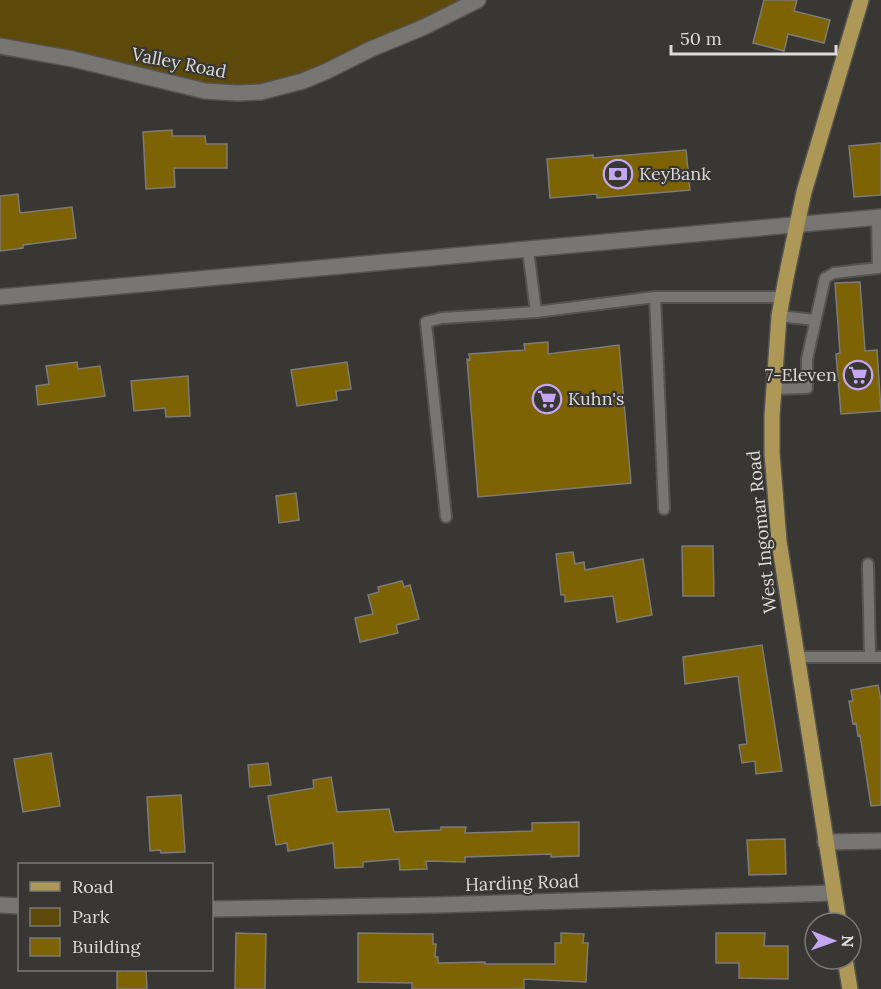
<svg xmlns="http://www.w3.org/2000/svg" width="881" height="989" viewBox="0 0 881 989" font-family="Lora,serif">
<style>
.green{fill:#5d4a0a}
.building{fill:#7d6304;stroke:#7c7b77;stroke-width:1.5}
.lines{fill:none;stroke-linecap:round;stroke-linejoin:round}
.service-casing{stroke:#545350;stroke-width:14}
.minor-casing{stroke:#545350;stroke-width:18}
.tertiary-casing{stroke:#545350;stroke-width:18}
.primary-casing{stroke:#545350;stroke-width:18}
.service{stroke:#787673;stroke-width:10}
.minor{stroke:#787673;stroke-width:15}
.tertiary{stroke:#787673;stroke-width:15}
.primary{stroke:#ad9857;stroke-width:15}
.labels{text-anchor:middle;stroke-width:4.5;stroke-linejoin:round;paint-order:stroke}
.street-label{font-size:18px;fill:#dcdbd9;stroke:#383734}
.poi-label{font-size:18px;fill:#dcdbd9;stroke:#383734;text-anchor:start}
</style>
<rect width="100%" height="100%" fill="#383734"/>
<path class="green" d="M0,0H478L327,71L237,93L0,46Z"/>
<path class="building" d="M764,0H797L794,11L830,20L824,43L788,34L784,51L753,43Z
M172,130V136H205L206,144H227V168H174L175,187L146,189L143,132Z
M881,143V195L854,197L849,146Z
M686,150L690,190L597,198V194L550,198L547,159L593,155V158Z
M18,194L20,213L72,207L76,238L23,245V248L0,251V196Z
M860,282L865,351L877,350L881,411L841,414L836,354L840,353L835,283Z
M548,342V354L619,345L631,483L478,497L467,359L470,360L469,354L525,350L524,344Z
M77,362L78,369L100,366L105,396L38,405L36,386L49,384L46,366Z
M347,362L351,389L336,391L337,400L297,406L291,370Z
M188,376L190,416L166,417L165,408L134,411L131,381Z
M296,493L299,520L279,523L276,496Z
M682,546H713L714,596H683Z
M573,552L575,564L584,562L585,570L643,559L652,615L617,622L613,596L565,602V595H561L556,554Z
M402,581L404,587L410,585L419,619L396,625L398,633L360,642L355,618L373,614L368,595L379,592L378,587Z
M762,645L782,771L756,774L755,761L742,763L739,745L747,744L738,676L685,684L683,657Z
M878,685L881,700V805L871,806L860,735L858,736L856,723L853,724L849,701H853L851,690Z
M51,753L60,806L23,812L14,759Z
M268,763L271,785L250,787L248,765Z
M331,777L337,812L389,809L394,832L441,830V827H466L465,833L532,831V823L579,822V856L551,857V854L465,857V862L426,861L427,869L400,870L399,859L363,862V867L335,868L333,843L288,851L287,843L276,845L268,796L314,788L313,780Z
M181,795L185,852L161,853L160,850L150,851L147,797Z
M785,839L786,874L749,875L747,840Z
M236,933L266,934L265,989H235Z
M358,933L433,934V944H436L435,957H438V963L485,962V964H555V943H561V933L584,934L583,943H588L586,982L524,979V989H412V983L358,982Z
M716,933H765L764,946H788V979L739,978V963H716Z
M117,969H146L147,989H117Z"/>
<g class="lines">
<g class="service-casing">
<path id="service" d="M536,312L655,297
M779,316L815,320
M773,389L807,388V359L825,278L834,273L878,268L877,218
M664,509L655,297H782
M446,517L426,322L442,318L536,312L528,250
M868,564L870,657
M797,657H881"/>
</g>
<g class="minor-casing">
<path id="minor" d="M0,46L73,59L205,91L237,93L261,92L303,81L327,71L371,49L424,27L478,0
M0,297L881,217
M0,905L20,906
M212,909L437,905L833,893"/>
</g>
<g class="tertiary-casing">
<path id="tertiary" d="M825,842L881,841"/>
</g>
<g class="primary-casing">
<path id="primary" d="M839,923L779,541L772,453V416L779,316L786,278L797,225L804,192L861,0
M845,959L850,989"/>
</g>
<use href="#service" class="service"/>
<use href="#minor" class="minor"/>
<use href="#tertiary" class="tertiary"/>
<use href="#primary" class="primary"/>
</g>
<defs>
<g id="bank-ring" transform="scale(1.5)"><circle r="9.5" fill="#383734" stroke="#c3a7f2" stroke-width="1.5"/><path d="M-6-4H6V4H-6ZM0-2.3a2.3 2.3 0 1 0 0 4.6a2.3 2.3 0 1 0 0-4.6Z" fill="#c3a7f2"/></g>
<g id="supermarket-ring" transform="scale(1.5)"><circle r="9.5" fill="#383734" stroke="#c3a7f2" stroke-width="1.5"/><path d="M-6-5.5h2.5l.6 2H6L4.5 2H-2.5L-4.4-4H-6ZM-1.5 3.2a1.3 1.3 0 1 0 .1 0ZM3 3.2a1.3 1.3 0 1 0 .1 0Z" fill="#c3a7f2"/></g>
</defs>
<g fill-rule="evenodd">
<use href="#bank-ring" x="618" y="174"/>
<use href="#supermarket-ring" x="858" y="375"/>
<use href="#supermarket-ring" x="547" y="399"/>
</g>
<g class="labels">
<g class="street-label">
<text transform="translate(179 63) rotate(11)" y="6">Valley Road</text>
<text transform="translate(762 532) rotate(-96)" y="6">West Ingomar Road</text>
<text transform="translate(522 883) rotate(-2)" y="6">Harding Road</text>
</g>
<g class="poi-label">
<text x="639" y="180">KeyBank</text>
<text x="837" y="381" text-anchor="end">7-Eleven</text>
<text x="568" y="405">Kuhn's</text>
</g>
</g>
<rect x="18" y="863" width="195" height="108" fill="#383734" stroke="#7a7976" stroke-width="1.5"/>
<rect x="30" y="882" width="30" height="9" fill="#ad9857" stroke="#7a7976" stroke-width="1.5"/>
<text x="72" y="893" font-size="18" fill="#dcdbd9">Road</text>
<rect x="30" y="908" width="30" height="18" fill="#5d4a0a" stroke="#7a7976" stroke-width="1.5"/>
<text x="72" y="923" font-size="18" fill="#dcdbd9">Park</text>
<rect x="30" y="938" width="30" height="18" fill="#7d6304" stroke="#7a7976" stroke-width="1.5"/>
<text x="72" y="953" font-size="18" fill="#dcdbd9">Building</text>
<g transform="translate(833 941) rotate(91)"><circle r="28" fill="#383734" stroke="#7a7976" stroke-width="1.5"/>
<path d="M0-4.5L10 22L0 15L-10 22Z" fill="#c3a7f2"/>
<text y="-9" font-size="16" font-weight="bold" text-anchor="middle" fill="#dcdbd9">N</text>
</g>
<path d="M671 45v9h165v-9" fill="none" stroke="#dcdbd9" stroke-width="3"/>
<text x="680" y="45" font-size="18" fill="#dcdbd9" stroke="#383734" stroke-width="4.5" paint-order="stroke">50 m</text>
</svg>
